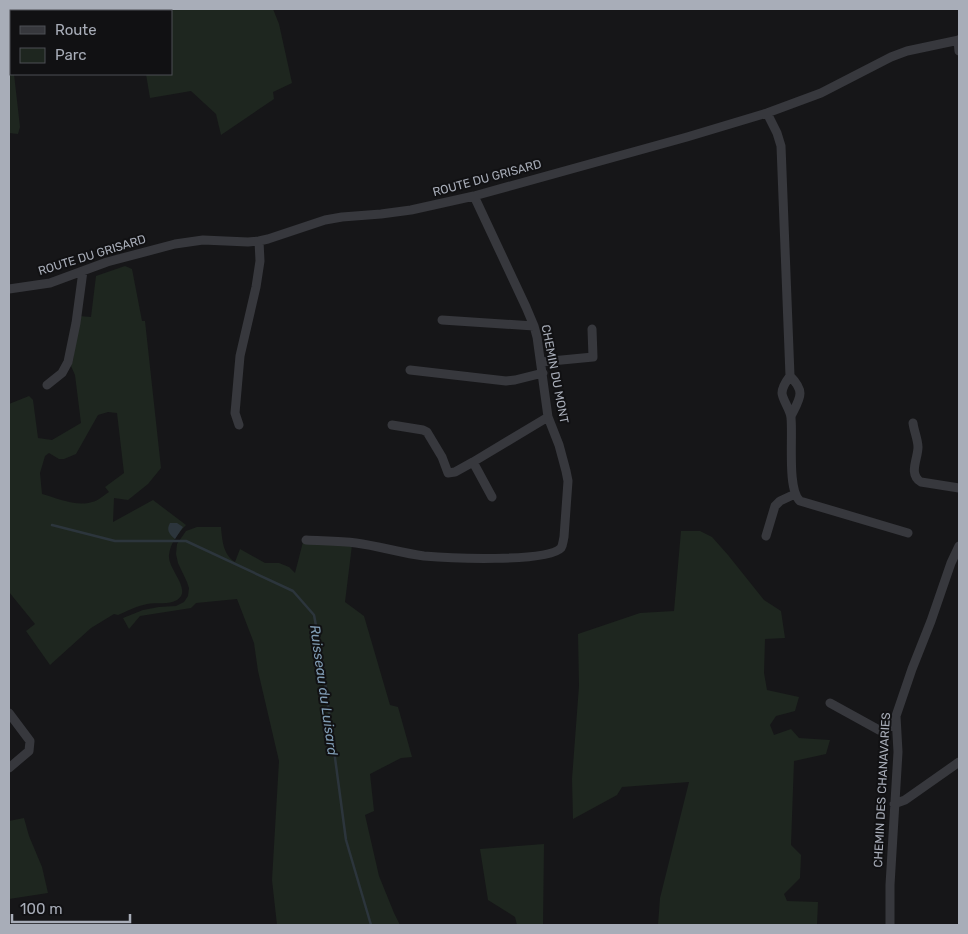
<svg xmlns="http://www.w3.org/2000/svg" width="968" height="934" viewBox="0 0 968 934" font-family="Rubik,sans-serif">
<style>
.green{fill:#1e261f;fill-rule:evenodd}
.water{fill:#2c353c}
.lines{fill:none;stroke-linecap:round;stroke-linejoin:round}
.stream{stroke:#2c353c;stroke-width:2.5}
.minor{stroke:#37383d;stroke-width:9}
.labels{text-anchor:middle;stroke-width:4;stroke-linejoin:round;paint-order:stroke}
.street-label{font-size:12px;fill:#a8adb8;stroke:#111113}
.water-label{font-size:14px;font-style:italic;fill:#7f9bb3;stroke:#111113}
</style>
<rect width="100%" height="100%" fill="#161618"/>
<path class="green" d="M147,9H273L279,24L292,83L273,92L274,99L221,135L216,114L191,91L150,98L146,74H171V11H147Z
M9,16H11V74H14L20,127L18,134L9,133Z
M125,266L132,269L142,321H145L161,468L148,484L128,500L114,498L113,522L153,500L186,525C178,533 170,544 169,555C167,569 193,590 177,600C169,605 156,602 147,604C137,606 127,611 118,615L114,614L91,628L50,665L26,631L35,624L9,592V404L29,396L33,400L38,438L52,440L81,423L75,375L71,366L73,360L79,316L91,317L96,276ZM108,412L117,413L124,473L105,487L109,492C104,495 98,501 92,502C76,507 57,498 42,494L40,473L45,456L49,453L59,459H64L76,454L98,415Z
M197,527H221C222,539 223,555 235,562L240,549L265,563H279L289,567L295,573L303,542L352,545L345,602L364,616L390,705L398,707L412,757L401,758L370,774L374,811L365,815L379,876L394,913L400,925H277L272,880L279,761L258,671L254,643L237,599L196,603L191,608L140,616L129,629L123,618L143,610L159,607L176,606L184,602L188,596L189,588L187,582L178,563L176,554L177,544L186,531Z
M681,531H700L712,537L728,555L764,600L781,611L785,638L765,639L764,673L767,690L799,697L795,711L776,716L770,725L774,735L791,729L799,738L830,740L826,754L794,761L791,845L801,855L800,878L784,894L787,901L818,902L817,925H658L660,898L689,782L622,787L617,795L573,819L572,779L579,686L578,634L640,613L674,611Z
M24,818L29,836L42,867L48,893L9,899V821Z
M544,844L543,925H517L515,917L488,900L480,849Z"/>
<path class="water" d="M170,523H177L183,527L175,539C169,534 166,530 170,523Z"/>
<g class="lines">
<path class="stream" d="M52,525L115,541H186L293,591L314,615L321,653L346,840L371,925"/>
<path class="minor" d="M958,40L959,51
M767,113L777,133L781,146L790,376C787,380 782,388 782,393C782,399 791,411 791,418C793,437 787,490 800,501L908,533
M9,289L50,283L107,262L175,244L203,240L248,242L259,241L268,239L325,220L342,217L381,214L411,210L474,196L687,137L767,113L821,93L891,57L907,51L959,40
M442,320L534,326
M541,362L593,357L592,329
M410,370L506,381L515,380L543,373
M790,376C806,392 800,398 791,416
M47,385L62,373L68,362L76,323L83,271
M913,423C914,431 918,440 918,447C918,459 908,474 921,482L959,488
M239,425L235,413L240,356L256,287L260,261L259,241
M392,425L423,430L427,432L442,457L448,473L455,472L473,462L548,417
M473,462L492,497
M766,536L775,506L780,501L795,494
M306,540C323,541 340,541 356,543C379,546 401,553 424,556C446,558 547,563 561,548C563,545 563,541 564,537L568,481L566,471L559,445L548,417L537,337L534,326L526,307L474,196
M830,703L879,730C890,730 891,725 896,717
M9,713L30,741L29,751L9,768
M894,804L905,800L959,762
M890,925V885L898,752L896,716L912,669L931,621L951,563L959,546"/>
</g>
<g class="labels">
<g class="street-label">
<text transform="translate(487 178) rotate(-15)" y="4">ROUTE DU GRISARD</text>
<text transform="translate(92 255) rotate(-17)" y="4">ROUTE DU GRISARD</text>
<text transform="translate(555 374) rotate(79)" y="4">CHEMIN DU MONT</text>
<text transform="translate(882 790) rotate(-87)" y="4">CHEMIN DES CHANAVARIES</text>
</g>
<g class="water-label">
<text transform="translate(324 690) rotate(82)" y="5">Ruisseau du Luisard</text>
</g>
</g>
<rect width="968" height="934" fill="none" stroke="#a8adb8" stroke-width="20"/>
<rect x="10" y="10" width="162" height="65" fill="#111113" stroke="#4d4f55"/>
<rect x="20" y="26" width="25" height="8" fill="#37383d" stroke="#4d4f55"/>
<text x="55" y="35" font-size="15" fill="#a8adb8">Route</text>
<rect x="20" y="48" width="25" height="15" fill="#1e261f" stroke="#4d4f55"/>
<text x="55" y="60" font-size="15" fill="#a8adb8">Parc</text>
<path d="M12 914v8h118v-8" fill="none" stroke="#a8adb8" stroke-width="2.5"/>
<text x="20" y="914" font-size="15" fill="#a8adb8" stroke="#111113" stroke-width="4" paint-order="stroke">100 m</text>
</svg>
